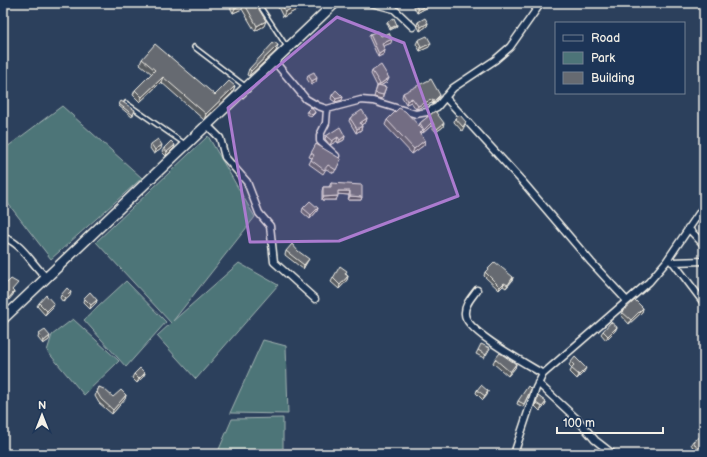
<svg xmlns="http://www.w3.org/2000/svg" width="707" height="457" viewBox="0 0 707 457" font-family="'Balsamiq Sans',sans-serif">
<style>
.green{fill:#4d7478;stroke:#a0b2b0}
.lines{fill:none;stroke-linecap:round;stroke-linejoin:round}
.lane-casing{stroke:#f4f1e8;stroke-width:6}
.street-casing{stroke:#f4f1e8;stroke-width:9}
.secondary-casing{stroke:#f4f1e8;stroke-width:12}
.lane{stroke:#1d3557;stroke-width:3}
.street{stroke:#1d3557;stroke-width:6}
.secondary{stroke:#1d3557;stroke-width:9}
.wall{fill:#585b61;stroke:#f4f1e8}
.shaded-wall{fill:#474a4f;stroke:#f4f1e8}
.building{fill:#666a71;stroke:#f4f1e8}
.marked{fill:#ab7bcf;fill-opacity:0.2;stroke:#ab7bcf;stroke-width:3;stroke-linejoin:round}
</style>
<rect width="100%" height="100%" fill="#2c405c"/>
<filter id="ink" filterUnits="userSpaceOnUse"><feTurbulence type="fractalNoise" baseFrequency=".025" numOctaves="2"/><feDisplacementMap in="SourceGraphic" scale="8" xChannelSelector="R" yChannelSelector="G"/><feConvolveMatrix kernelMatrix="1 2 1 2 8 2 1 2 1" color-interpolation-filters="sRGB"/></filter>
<g filter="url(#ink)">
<path class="green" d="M62,106L142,178L51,259L3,197V150Z
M208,136L255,217L173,321L239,263L278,285L196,379L157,336L171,323L96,242Z
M126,281L166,322L126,367L84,320Z
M73,319L119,361L84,395L47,351L52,335Z
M263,340L286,346L288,414L230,413Z
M283,418V454H217L232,419Z"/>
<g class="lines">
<g class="lane-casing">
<path id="lane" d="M258,3L287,47
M194,47L245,86
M126,103L185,144"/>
</g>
<g class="street-casing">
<path id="street" d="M371,3L394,9L413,27
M274,61L306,99L318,106L327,109L361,100L373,101L416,114L427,112L437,107L453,88L495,60L510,47L541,3
M445,97L522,181L591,262L627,301
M327,109L326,123L320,135V141L336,156
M207,125L220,138L225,157L247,182L259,213L270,226L274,262L315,299
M688,228L704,245
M3,237C23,244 30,262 46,277
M672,262L704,261
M673,262L704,303
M477,290C472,297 464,305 465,314C465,331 527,364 543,374
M538,383L579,421L595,440L613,454
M514,454L536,388L543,374L649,282L666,262L704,206"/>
</g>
<g class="secondary-casing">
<path id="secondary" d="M3,319L335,3"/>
</g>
<use href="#lane" class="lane"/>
<use href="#street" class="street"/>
<use href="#secondary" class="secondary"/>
</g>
<path class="wall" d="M231,3H255L264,26L255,31L242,9L233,13L230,7Z
M276,3H310L283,17Z
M415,3H435L417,13L414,7Z
M387,22L397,25L396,27L390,30L387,23Z
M418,22L428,23L427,26L420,31L417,25Z
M370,34L381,36L391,43L383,46L385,50L384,54L378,57L369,37Z
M418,40L429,47L420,51L416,44Z
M278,45L276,51L249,76L247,75L249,69Z
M142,59L215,95L233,92L204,120L161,82L140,102L133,95L135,90L152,74L140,64Z
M372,71L389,78L387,82L380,86L386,87L382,99L374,97L377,86L371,74Z
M308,75L316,82L311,85L307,79Z
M403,93L440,95L438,98L433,104L432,103L416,109L411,102L406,104L402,97Z
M332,95L343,97L342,100L335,102L331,99Z
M119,104L135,110L132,117L119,106Z
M307,111L315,112V113L311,117L306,113Z
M435,111L443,127L436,132L431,126L423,133L422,132L421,135L425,140L424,145L412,154L385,125L387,120L419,126L420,123Z
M350,118H367L366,122L361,125L362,126L361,130L356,133L349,121Z
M455,118L465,125L462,131L454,122Z
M326,136H345L344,140L338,143L337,141L330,145L325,139Z
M151,144L161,149L154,154L150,148Z
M164,148H174L166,156L162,152Z
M311,153L341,159L334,173L326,169L323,174L309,164L312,158L309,157Z
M331,183L362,197L361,200H348L349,195L338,194L336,200H322V191L323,187H329Z
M303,208H318L317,211L310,219L302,212Z
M286,251H298L307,262L303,269L285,255Z
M485,272L513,277L512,281L506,288L503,286L499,290L484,276Z
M346,274L348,276L347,280L339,289L331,282L333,278Z
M61,295L70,296L63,302L60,298Z
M84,298L97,300L96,303L90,309L83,302Z
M39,303L53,307L45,315L37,306Z
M643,308L642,312L629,324L621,315L622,312Z
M617,327L615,331L606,340L601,334L603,331Z
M39,334L49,340L43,344L38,338Z
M490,348L484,358L476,354L478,350Z
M495,359L516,364L515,368L508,376L493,363Z
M571,362L584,372L577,379L570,372L572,368L569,365Z
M145,373L143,377L137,383L132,378L134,374Z
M99,387L113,397L126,395L125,399L112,414L99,403L95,396Z
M531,389L523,407L517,404L518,401Z
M477,390L488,391L487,395L483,400L476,393Z
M538,396L546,402L545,406L540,411L535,406Z
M704,440L696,453L691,444L693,441Z"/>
<path class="shaded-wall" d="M244,3L242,9L233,13L235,8Z
M301,3H310L283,17L285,12Z
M430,3H435L417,13L418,10Z
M266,21L264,26L255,31L257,26Z
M428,23L427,26L420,31L421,27Z
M397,25L396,27L390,30L391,28Z
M392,39L391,43L381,47L382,44Z
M431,43L429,47L420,51L421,48Z
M278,45L276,51L249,76L251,71Z
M385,50L384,54L378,57L379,54Z
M163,77L161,82L140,102L142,97Z
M317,78L316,82L311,85L312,81Z
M389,78L387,82L378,87L380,84Z
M235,86L233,92L204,120L206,114Z
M440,95L438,98L433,104L434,101Z
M343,97L342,100L335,102L336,99Z
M412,98L411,102L406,104L407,101Z
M433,99L432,103L416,109L418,106Z
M367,118L366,122L359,126L360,123Z
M432,122L431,126L423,133L424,130Z
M444,123L443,127L436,132L437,129Z
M362,126L361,130L356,133L357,129Z
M345,136L344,140L338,143L340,140Z
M338,137L337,141L330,145L332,141Z
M425,140L424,145L412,154L414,149Z
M162,145L161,149L154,154L155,150Z
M175,145L174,148L166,156L167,152Z
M338,191H350L349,195L336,194Z
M338,196L336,200H322L323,197Z
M350,196L362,197L361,200H348Z
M318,208L317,211L310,219L311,215Z
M309,259L307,262L303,269L304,265Z
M348,276L347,280L339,289L340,285Z
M513,277L512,281L506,288L508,285Z
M504,283L503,286L499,290L500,287Z
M14,292L13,295L3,307V305Z
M71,292L70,296L63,302L65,298Z
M97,300L96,303L90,309L91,305Z
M54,304L53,307L45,315L47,311Z
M643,308L642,312L629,324L631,320Z
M617,327L615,331L606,340L608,336Z
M50,336L49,340L43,344L44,341Z
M516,364L515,368L508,376L510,372Z
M586,368L584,372L577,379L579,375Z
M145,373L143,377L137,383L139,379Z
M488,391L487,395L483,400L485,396Z
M126,395L125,399L112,414L113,410Z
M546,402L545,406L540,411L542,407Z
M704,446V449L696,453L698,450Z"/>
<path class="building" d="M233,3H255L266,21L257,26L244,3L235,8Z
M281,3H301L285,12Z
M415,3H430L418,10Z
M394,18L397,25L391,28L387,22Z
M425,18L428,23L421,27L418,22Z
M378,31L381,36L389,33L392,39L382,44L385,50L379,54L370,34Z
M427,36L431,43L421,48L418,40Z
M274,42L278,45L251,71L249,69Z
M155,44L215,95L229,81L235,86L206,114L163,77L142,97L135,90L155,70L142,59Z
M381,65L389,78L380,84L372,71Z
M314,72L317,78L312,81L308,75Z
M431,79L440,95L434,101L433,99L418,106L412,98L407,101L403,93Z
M378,85L386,87L383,95L375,93Z
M336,90L343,97L336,99L332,95Z
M121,101L135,110L133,115L119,104Z
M311,107L315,112L312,115L307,111Z
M399,108L405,111L423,130L420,133L425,140L414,149L387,120Z
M362,110L367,118L360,123L362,126L357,129L350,118Z
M435,111L444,123L437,129L432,122L424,130L420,123Z
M460,115L466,122L463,127L455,118Z
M340,127L345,136L340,140L338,137L332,141L326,136Z
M158,139L162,145L155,150L151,144Z
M171,141L175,145L167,152L164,148Z
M316,144L341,159L336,170L328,165L324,170L311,160L314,155L311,153Z
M331,183L362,185V197L350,196V191H338V196L323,197V187H331Z
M310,201L318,208L311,215L303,208Z
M292,244L298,251L309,259L304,265L286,251Z
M495,262L513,277L508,285L504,283L500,287L485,272Z
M340,266L347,271L345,274L348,276L340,285L333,278Z
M11,279L18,283L12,290L14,292L3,305V287Z
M67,288L71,292L65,298L61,295Z
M90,292L97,300L91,305L84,298Z
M46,295L54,304L47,311L39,303Z
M635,300L643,308L631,320L622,312Z
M611,322L617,327L608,336L603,331Z
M45,330L50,336L44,341L39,334Z
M481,344L490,348L486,355L478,350Z
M500,353L516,364L510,372L495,359Z
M575,357L586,368L579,375L571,368L574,365L571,362Z
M140,368L145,373L139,379L134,374Z
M481,385L488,391L485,396L477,390Z
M528,386L531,389L524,404L518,401Z
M99,387L104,389L113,397L121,390L126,395L113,410L101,399L97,392Z
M538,396L546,402L542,407L536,403Z
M702,436L704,440V446L698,450L693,441Z
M657,449L660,454H647Z"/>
</g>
<path class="marked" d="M337,17L404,43L458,196L339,241L250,242L228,108Z"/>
<rect width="707" height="457" fill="none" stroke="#1d3557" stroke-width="16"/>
<rect x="8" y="8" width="691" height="441" fill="none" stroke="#f4f1e8" stroke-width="1.5" filter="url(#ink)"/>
<rect x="555" y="22" width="130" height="72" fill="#1d3557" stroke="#738091"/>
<rect x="563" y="35" width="20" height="6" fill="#1d3557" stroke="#738091"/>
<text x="591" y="42" font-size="12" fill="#f4f1e8">Road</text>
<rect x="563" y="52" width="20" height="12" fill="#4d7478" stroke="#738091"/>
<text x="591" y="62" font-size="12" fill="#f4f1e8">Park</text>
<rect x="563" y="72" width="20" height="12" fill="#666a71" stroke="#738091"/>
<text x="591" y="82" font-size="12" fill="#f4f1e8">Building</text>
<g transform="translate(42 415)" stroke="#1d3557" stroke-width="3" paint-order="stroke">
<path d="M0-3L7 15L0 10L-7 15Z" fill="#f4f1e8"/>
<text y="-6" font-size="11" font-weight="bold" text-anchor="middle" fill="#f4f1e8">N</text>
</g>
<path d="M557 427v6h106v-6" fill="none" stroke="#f4f1e8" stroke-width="2"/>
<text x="563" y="427" font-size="12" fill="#f4f1e8" stroke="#1d3557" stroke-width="3" paint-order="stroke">100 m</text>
</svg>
